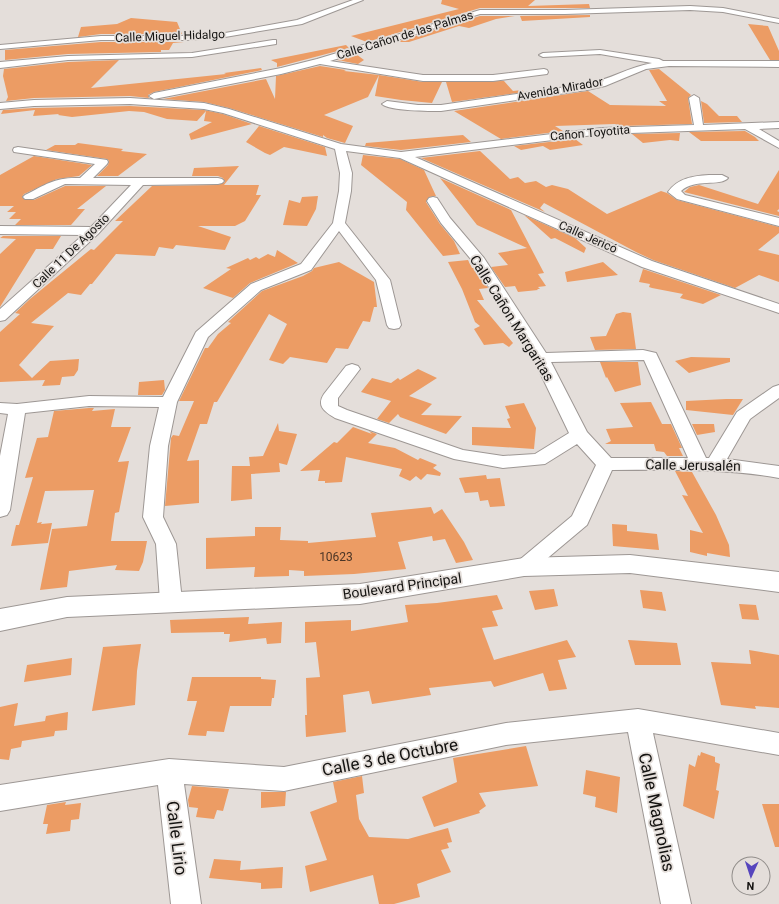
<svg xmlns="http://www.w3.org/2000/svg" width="779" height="904" viewBox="0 0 779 904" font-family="Roboto,sans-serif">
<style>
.building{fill:#ec9c64}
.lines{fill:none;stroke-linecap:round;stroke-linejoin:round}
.street-casing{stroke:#9d9794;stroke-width:2}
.secondary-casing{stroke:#9d9794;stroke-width:2}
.street{fill:#fff;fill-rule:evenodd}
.secondary{fill:#fff;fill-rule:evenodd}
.labels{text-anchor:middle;stroke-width:3.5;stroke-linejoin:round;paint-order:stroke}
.far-street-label{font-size:12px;fill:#141311;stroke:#e4deda}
.number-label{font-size:12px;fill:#4a3526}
.street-label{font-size:14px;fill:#141311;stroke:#e4deda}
.near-street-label{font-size:17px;fill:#141311;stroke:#e4deda}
</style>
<rect width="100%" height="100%" fill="#e4deda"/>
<path class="building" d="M442,0H535L528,6L589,4L590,8H480L367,42L351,36L459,9L441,4Z
M590,15V17L522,21L520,16Z
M480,16H515L496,19L469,28L459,26L409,42H396Z
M131,18L177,22L182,34H101L78,37L81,27L117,24Z
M748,24L768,26L779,51V60H770Z
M101,42H184L173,43L169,50H161V52L68,54L5,60V50Z
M346,45L349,48L277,67V63L271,60Z
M356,54L364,60L358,64L337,60Z
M119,60L91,88L226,74L224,73L261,68L262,70L154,92L148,95L149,98L130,96L34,98L6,101L8,97L3,76L4,69L68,62Z
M320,66L346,70L344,71L379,75L368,97L324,115L353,126L345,143L327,138L323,135V137L229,108L204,102L163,99L266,79L275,99L276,76Z
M659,69L691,95L688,98L692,124L620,126L615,124L555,126L563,131L501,139L454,111L588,91L610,105L666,106L659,101H667L649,70Z
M379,75L423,82H442L432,103L401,100L375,96Z
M504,81L513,91L522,90L524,92L452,102L446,82Z
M701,101L707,104L719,116H737L742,122L704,123Z
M130,106L204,110L223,114L252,124L191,140L189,134L212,122L204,121L206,111L197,121L167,119L144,112L129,111L72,117L58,115L59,114L33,116L35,110L1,114L3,110L34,108Z
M259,126L325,147L327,156L284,147L270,155L265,153L246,142Z
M745,131L755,137L759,141H701L689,132Z
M680,133L679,141L670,140L643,143L632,134Z
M463,135L471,142L401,150L365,146L366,143Z
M575,139L583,145L550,150L543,146L521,150L514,146Z
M78,143L123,149L121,151L147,154L118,176H97L108,165L109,161L107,159L46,150L55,145H75Z
M480,151L510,179L518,177L525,183L536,181L546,187L552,185L568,189L607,214L661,191L667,193L677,200L779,227V233L758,250L779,255V282L759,275L735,288L653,260L636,252L544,203L540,208L545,212L421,158Z
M363,155L400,159L424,170L436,196L429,197L426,202L440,224L454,241L460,254L443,256L406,210L407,202L361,165Z
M34,156L92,165L79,176L57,179L24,194L22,197L25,200H34L65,186H106L77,209H85L71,225H15L21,219H9L16,212H7L14,206H0V175Z
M239,166L224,185H259L256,195H261L245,221L235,226H198L231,237L225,250L176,245L173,249L159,247L155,256L116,254L92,284H90L81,295L68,293L31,323L54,326L19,365L32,378L50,361L79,359L78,370L74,376L62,377L60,385L42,386L45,380L0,382V332L20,314L15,313L30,299L91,249L94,250L123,221H115L152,186L218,185L225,182L223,178L218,176H192L194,168Z
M779,170V209L777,211L779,212V216L684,192L690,187L699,185L758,204Z
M440,178L511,210L544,273L538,274L546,286L538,287L540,289H537L538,290L518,292L515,286L505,287L491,267L508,265L498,253L527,248L477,225Z
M318,196L316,209L307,226L283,225L289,200L300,203L302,197Z
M524,215L575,238L586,248L584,253L555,238L551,239Z
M3,236H61L53,249H36L0,307V254L16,239L0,238Z
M277,250L298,263L250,283L233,298L203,288L231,269L226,268L248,258L250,260L256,257L259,259L268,254L275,257Z
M468,260L472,268H475L488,288L479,289L484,300H477L513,343L509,347L503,343L484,345L474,329L480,326L475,322L462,289L448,262Z
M339,262L374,282L377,307H374L370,322L363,321L348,349L336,348L327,363L290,357L283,364L269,360L287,324L269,314L217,402H214L207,424H200L187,461L199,460V503L165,506L171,438L173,435L179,436L194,401H179L205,348H208L218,334L231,323L228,322L262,291L303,276L312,271L314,268Z
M603,262L618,275L567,282L565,272Z
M643,269L721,295L703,304L680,298L683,294L652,288L649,287L650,284L639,282Z
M623,312L631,313L636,349L595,350L590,337L606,336L616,314Z
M691,357L730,358V362L689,373L675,361Z
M600,362H638L641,385L615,392L607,377L606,378Z
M418,369L437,378L409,396L432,404L421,415L462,416L446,434L400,417L398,414L389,423L377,419L391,401L361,392L372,378L391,383L398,378L400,380Z
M164,380L165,390L162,395H138L139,382Z
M726,399H743L733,415L686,410V401Z
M651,402L662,424H671L682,448H679L683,456H667L664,452L656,451L654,444H605L611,441L606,429L633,427L620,403Z
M524,403L536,428L534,449L472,445V427L511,428L507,419L510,418L505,406Z
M89,408H94L92,411L115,409L111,427H131L118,462L129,461L119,512L115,513L111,541H147L143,562L139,571L115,570L117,565L69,571L67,587L40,590L52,529L87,526L94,490L45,491L37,523L42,522L41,524L52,523L48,543L11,546L16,525H19L33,477L25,478L37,438L48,437L54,411Z
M278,423L279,431L297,434L287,465L279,463L280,472L251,474L252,499L231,501L232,466H250L249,457L263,456Z
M692,424H714L715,432L697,435Z
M353,427L372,434L369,431L377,434L368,443L395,448L418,460L420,458L437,465L433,468L441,473L440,476L427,474L421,480L416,476L410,481L399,476L402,469L346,457L342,482L325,483V481H318L320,470L300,471L334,442L337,443Z
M675,471L692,472L716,515L729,545L730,557L707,553V556L690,552V530L703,533L682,495L688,496Z
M486,475L487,479L500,478L505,506L490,507L488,500L480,501L478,492L465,493L459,478Z
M431,507L434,514L442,509L464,542L473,560L456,563L445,539L433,541L432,536L398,542L406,569L354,574L304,576V571L289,570V576L254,577L255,567L206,569V538L255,536V527H281L280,540L308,541V543L376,537L371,513Z
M612,524L627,525V531L657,534L659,550L613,546Z
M554,589L558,606L535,610L529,591Z
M640,590L662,592L666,611L643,608Z
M497,595L503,609L492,611L498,626L482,628L494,660L567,640L576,657L558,660L567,689L549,691L543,673L494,687L491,681L429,688L431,695L372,704L369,691L343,695L346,732L306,737L305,715H307L306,678L320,677L316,642L305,643V622L351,620V631L408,622L405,605L437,603Z
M739,604L756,605L759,620L742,619Z
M249,617L248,624L282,622L281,643L267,644L266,638L229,642L230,634H224V632L171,633L170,620Z
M628,640L677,643L681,665H635Z
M141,644L137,671L135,705L92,711L103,647Z
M749,650L779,655V708L755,706L756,709L721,705L711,662L751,664Z
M72,658L71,675L24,682L27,665Z
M192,677H261V679L276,680L274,698H272L271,706H230L224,732L207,731L206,736L188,735L197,701H187Z
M18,703L14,726L45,721L46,716L68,712L67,730L55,731L54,736L22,741L21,747L11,749L9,760L0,759V707Z
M526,746L538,786L479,793L486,806L479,811L480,813L434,827L422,797L457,782L453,758Z
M701,752L715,757V762L720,764L716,790L719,791L714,819L683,806L689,764L695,767L698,755L700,756Z
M586,770L620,777L617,813L595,807L596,797L583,794Z
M362,776L364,793L356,795L359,819L369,837L408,839L448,828L452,842L447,843L449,848L441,850L451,872L417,884L420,897L394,904H379L373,875L310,892L305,866L327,860L310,812L337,802L333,782Z
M192,786L229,789L223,811L217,810L214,819L196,817L198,808L189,807L188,800Z
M261,792H286L285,806L261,808Z
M66,802L65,805L81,803L79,819L71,820L70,831L46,834L48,824H43L47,805Z
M762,804H779V847H775Z
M214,859L241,861L240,870L283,867L282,888L261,889V883L209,878Z"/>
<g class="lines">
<g class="street-casing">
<path id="street" d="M353,0H363L302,24L225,37L187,40H101L0,49V45L101,36H187L225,33L297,20Z
M690,6L723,8L779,19V23L723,12L690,10L565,14H480L330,61L423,75H493L544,69L547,70L548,72L547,74L493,81H423L320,64L281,74L154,99L149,96L154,93L281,68L317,59L480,10H565Z
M273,40H276V44L192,57L68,60L0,68V62L68,56L192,53Z
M600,50L659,59L663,61H779V67L669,66L646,69L605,86L587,90L441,111C430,111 389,111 382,104L387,101L418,105H441L587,84C609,80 629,67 652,63L600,54L543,57L539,55L543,53Z
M694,95L699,98L703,125L779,122V128L759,129L779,141V148L745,129L602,134L415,157L652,261L779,304V313L642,267L400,158L346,151L352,173L351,191L345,223L390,280L401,325L399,328L394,329L389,328L387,325L376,280L339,231L311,270L261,290L208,337L177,402L168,446L163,517L176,544L182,601L179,607L171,609L163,607L160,601L156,544L143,517L150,446L159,407L89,406L25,413L10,510L7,515L0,517V456L8,414L0,413V403L17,404L89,396L163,397L196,332L251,284L301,264L333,223L339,191L340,173L335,149L223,113L204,109L130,104L34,106L0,109V103L34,100L130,98L204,103L229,109L341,144L401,152L602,128L694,125L689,98Z
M18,147L107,160L108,162L107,164L93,178H218L222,179L224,181L222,183L218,184L143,185L98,234L5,320L0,321V309L83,235L0,234V226L91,227L131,185L65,184L33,199H25L23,197L25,195C47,184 55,177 80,178L95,164L14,152L13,150L14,148Z
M709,175H722L728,178C720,187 695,178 681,191L685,195L779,218V226L677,199L668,192C678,178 693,176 709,175Z
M433,197L437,198L450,218L484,258L546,353L643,350L656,353L706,458H709L737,412L773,387L779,385V398L750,419L727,459L779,466V478C724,468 669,470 612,470L587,525L531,572L524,575L517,572L514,567L517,562L572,516L596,465L577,444L545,464L503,468L454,459L335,418C325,412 316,406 324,394L346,366L352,364L358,366L360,369L338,398V406L347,410L463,450L503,456L535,454L569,433L533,358L474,263L441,223L427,201L429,198ZM644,360L688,458H611L587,432L551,362Z
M638,709L779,733V755L653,733L691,904H661L628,732L506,745L284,791L184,784L201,904H171L158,785L0,811V785L169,759L284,767L506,723Z"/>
</g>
<g class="secondary-casing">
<path id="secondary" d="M630,555L779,572V592L630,573L524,576L360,604L67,617L0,631V609L67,597L360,584L524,558Z"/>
</g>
<use href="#street" class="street"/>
<use href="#secondary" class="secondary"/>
</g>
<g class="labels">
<g class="far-street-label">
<text transform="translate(405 35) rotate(-17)" y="4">Calle Cañon de las Palmas</text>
<text transform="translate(170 36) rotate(-2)" y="4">Calle Miguel Hidalgo</text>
<text transform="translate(560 89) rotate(-10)" y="4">Avenida Mirador</text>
<text transform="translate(590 133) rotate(-5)" y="4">Cañon Toyotita</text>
<text transform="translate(588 237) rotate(24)" y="4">Calle Jericó</text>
<text transform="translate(71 251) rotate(-44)" y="4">Calle 11 De Agosto</text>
</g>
<g class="number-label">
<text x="336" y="561">10623</text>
</g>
<g class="street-label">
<text transform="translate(512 318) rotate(58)" y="5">Calle Cañon Margaritas</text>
<text transform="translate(693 465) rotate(1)" y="5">Calle Jerusalén</text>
<text transform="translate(402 586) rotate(-8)" y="5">Boulevard Principal</text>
</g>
<g class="near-street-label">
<text transform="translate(390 757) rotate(-11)" y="6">Calle 3 de Octubre</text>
<text transform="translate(657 812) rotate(78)" y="6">Calle Magnolias</text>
<text transform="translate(177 838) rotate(83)" y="6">Calle Lirio</text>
</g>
</g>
<g transform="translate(751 876) rotate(183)"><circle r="19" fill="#e4deda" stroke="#918d8a"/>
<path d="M0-3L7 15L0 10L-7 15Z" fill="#5645bd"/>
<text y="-6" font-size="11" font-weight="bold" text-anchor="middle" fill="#141311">N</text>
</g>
</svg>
